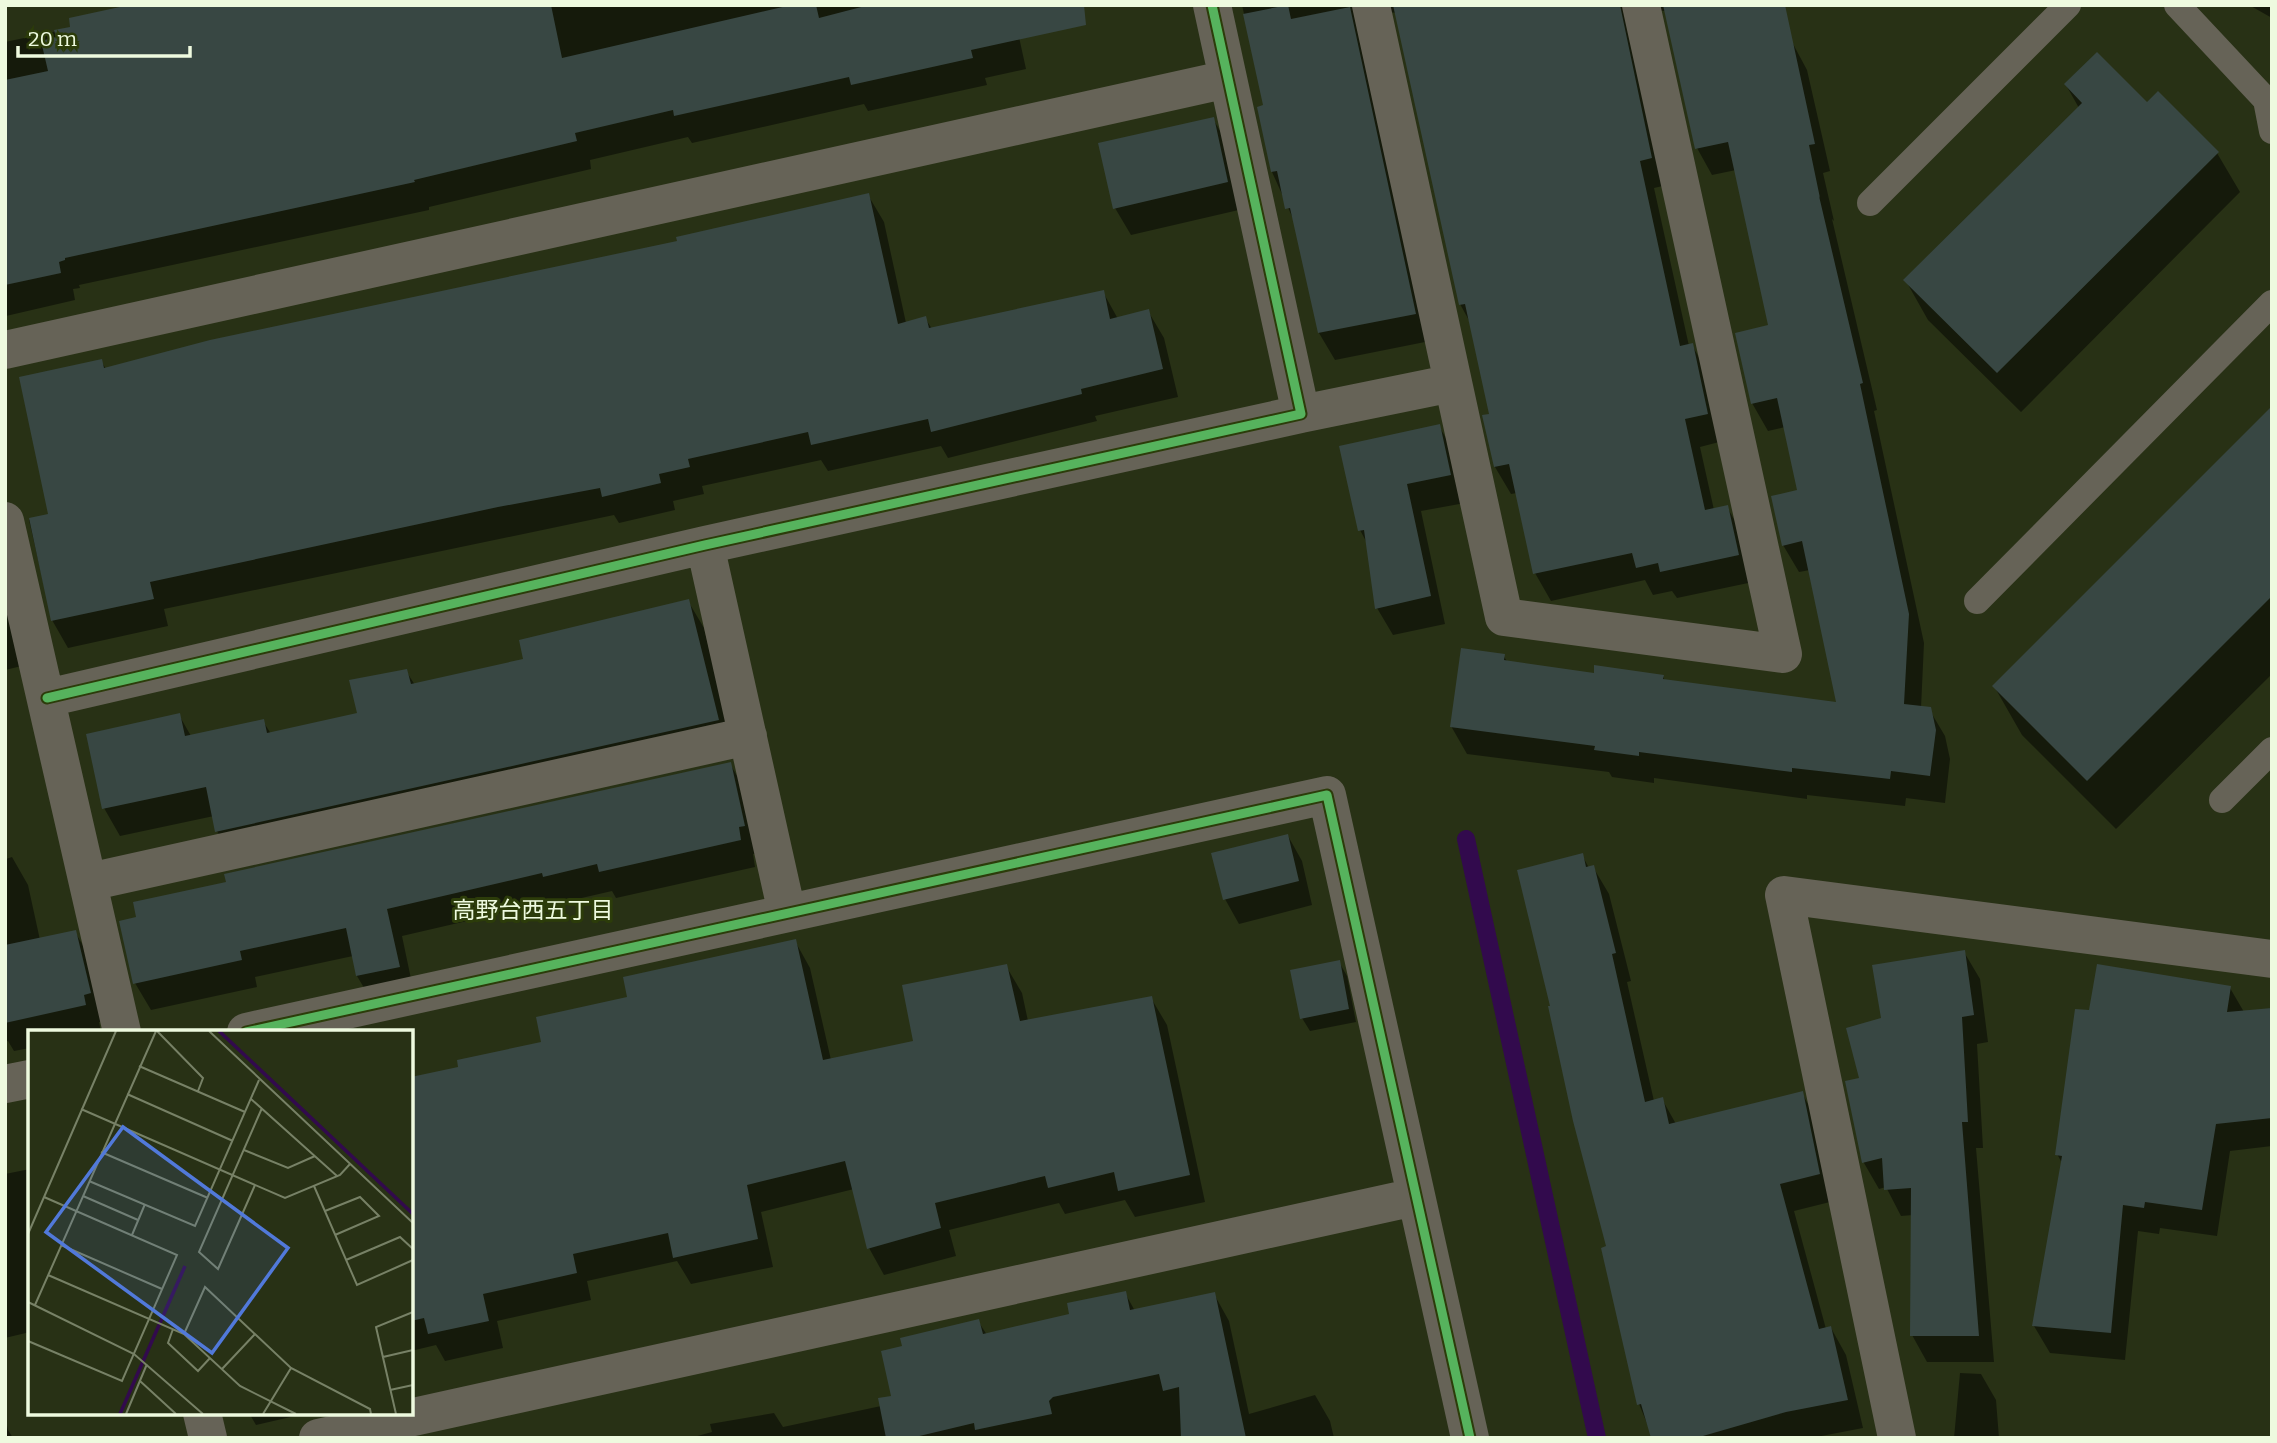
<svg xmlns="http://www.w3.org/2000/svg" width="2277" height="1443" viewBox="0 0 2277 1443" font-family="Bitter,'Noto Sans JP',serif">
<style>
.shadow{fill:#0007}
.lines{fill:none;stroke-linecap:round;stroke-linejoin:round}
.stream{stroke:#320a4d;stroke-width:18}
.building{fill:#384743}
.lane{stroke:#666357;stroke-width:26}
.street{stroke:#666357;stroke-width:38}
.cycleway-casing{stroke:#2c3c0a;stroke-width:13}
.cycleway{stroke:#56b35d;stroke-width:9}
.labels{text-anchor:middle;stroke-width:6;stroke-linejoin:round;paint-order:stroke}
.neighbourhood-label{font-size:23px;fill:#eefadf;stroke:#2c3c0a}
.inset-river{fill:none;stroke:#320a4d;stroke-width:3.5}
.inset-road{fill:none;stroke:#778166;stroke-width:2}
.view{fill:#5179da;fill-opacity:0.15;stroke:#5179da;stroke-width:3.5}
.inset-edge{fill:none;stroke:#eefadf;stroke-width:3.5}
</style>
<rect width="100%" height="100%" fill="#283115"/>
<path class="shadow" d="M155,5H1012L1026,69L985,78L987,85L868,111L864,104L692,143L688,137L590,160L591,169L429,207V210L79,285L80,288L73,289L75,300L6,316L5,42L72,28Z
M1242,5H1783L1792,42L1807,70L1830,171L1823,173L1834,221L1832,219L1877,410L1874,411L1924,643L1921,708L1929,709L1945,736L1950,759L1945,803L1906,798L1905,806L1807,795V799L1654,778V783L1612,777L1609,772L1467,754L1451,726L1503,655L1508,663L1595,675L1663,676L1665,681L1838,704L1810,570L1799,572L1783,545L1799,491L1785,427L1768,431L1752,403L1770,326L1736,170L1712,175L1697,148L1665,11L1653,10L1667,185L1654,188L1689,346L1692,345L1707,372L1723,441L1700,447L1714,510L1727,507L1743,535L1753,582L1677,598L1672,591L1653,595L1645,580L1551,601L1535,573L1517,493L1511,494L1495,467L1491,415L1471,324L1460,304L1397,13L1382,11L1430,341L1335,360L1319,333L1295,223L1272,172L1265,107Z
M2249,5H2272V18Z
M2066,85L2147,105L2217,153L2240,192L2021,412L1928,320L1906,281L2079,108Z
M1213,119L1229,146L1243,209L1131,235L1115,208Z
M868,195L884,222L906,323L925,318L932,329L1103,292L1118,319L1148,311L1164,338L1178,397L1095,416L1097,421L948,458L941,446L828,471L821,460L702,486L704,494L673,501L675,510L619,523L614,515L164,609L168,626L68,648L52,620L29,520L50,516L101,361L106,369L679,242Z
M2272,408V674L2116,829L2022,735L1994,686Z
M1439,426L1455,454L1465,503L1421,511L1445,624L1393,635L1377,608L1368,545L1360,530Z
M5,573L26,665L5,670Z
M688,601L704,628L733,747L233,858L217,831L214,816L120,836L104,808L179,715L191,736L263,721L271,734L359,714L406,671L415,685L525,660Z
M730,764L746,791L759,853L753,854L755,867L616,898L612,891L560,903L558,900L402,936L414,993L373,1003L357,976L353,956L255,977L257,987L151,1010L135,983Z
M1288,836L1302,861L1312,905L1239,924L1225,899Z
M5,854L6,859L12,857L28,885L40,940L75,932L91,959L105,1021L99,1022L101,1032H30V1048L14,1051L8,1041L5,1042Z
M1582,855L1589,868L1593,867L1609,894L1631,981L1627,982L1654,1101L1662,1099L1676,1124L1802,1093L1817,1121L1834,1201L1794,1211L1826,1329L1831,1328L1846,1355L1863,1428L1811,1438H1653L1639,1404L1608,1248Z
M795,941L810,968L831,1060L915,1042L1006,966L1022,993L1028,1021L1151,998L1167,1025L1205,1202L1135,1217L1125,1200L1065,1214L1059,1203L949,1230L956,1256L884,1275L869,1248L854,1189L761,1212L773,1267L691,1284L677,1261L587,1281L591,1300L497,1321L503,1348L445,1361L436,1345L411,1351V1078L460,1068L543,1043L630,999Z
M1964,952L1980,979L1988,1042L1977,1044L1983,1148H1976L1994,1362H1927L1912,1335L1913,1215L1901,1216L1886,1187L1879,1189L1864,1163L1861,1079L1883,1019Z
M1339,962L1347,976L1356,1022L1310,1031L1302,1018Z
M2230,988L2244,1012L2272,1009V1146L2230,1151L2217,1236L2160,1228L2159,1234L2138,1231L2125,1360L2050,1353L2034,1326L2062,1163L2057,1154L2090,1012Z
M30,1169V1332L5,1338V1174Z
M1125,1293L1135,1311L1214,1294L1229,1321L1249,1414L1315,1395L1330,1421L1334,1438H690L712,1432L710,1424L774,1413L783,1427L881,1406L978,1321L987,1335L1071,1315Z
M1960,1373L1981,1374L1996,1400L1999,1438H1954Z
M249,1413H308L256,1425Z
M5,1416L8,1430L13,1438H5Z"/>
<g class="lines">
<path class="stream" d="M1466,839L1597,1438"/>
</g>
<path class="building" d="M129,5H551L562,58L791,5H816L819,18L869,5H1084L1086,25L971,50L973,58L851,85L849,77L674,116L673,110L575,133L577,141L414,180L415,182L65,258V260L59,262L61,273L5,285V80L48,71L41,41L56,37L54,30L70,27L69,18Z
M1288,5L1291,19L1350,7L1416,314L1318,333L1290,208L1285,209L1277,171L1271,172L1257,107L1263,105L1243,14Z
M1393,5H1620L1652,158L1640,161L1680,346L1693,343L1708,414L1685,419L1705,510L1728,505L1739,555L1660,572L1658,563L1636,568L1632,553L1533,574L1509,464L1494,467L1482,415L1489,414L1465,304L1459,305Z
M1663,5H1785L1815,144L1809,145L1820,198L1819,196L1863,383L1860,384L1909,614L1904,704L1931,707L1936,730L1930,776L1891,771L1890,779L1792,768V772L1639,752V756L1594,750L1595,746L1450,727L1461,648L1505,654L1504,660L1594,673V665L1664,675L1663,679L1836,702L1802,541L1782,546L1771,496L1797,490L1777,398L1751,404L1735,333L1768,325L1728,142L1695,149Z
M2097,52L2147,102L2158,91L2219,152L1997,373L1903,280L2082,103L2064,84Z
M1214,117L1228,182L1113,209L1098,143Z
M869,193L898,324L926,316L929,328L1104,290L1110,319L1149,309L1163,369L1081,389L1082,394L931,432L928,419L811,445L808,432L688,459L690,467L659,474L661,483L602,497L600,488L498,507L150,582L154,599L51,621L29,518L48,514L19,377L102,359L104,368L210,340L677,241L676,237Z
M2272,406V596L2087,781L1992,686Z
M1440,424L1451,475L1407,484L1431,596L1375,609L1364,530L1358,531L1339,446Z
M689,599L719,720L215,832L206,787L102,809L86,734L180,713L185,736L264,719L267,733L357,713L349,680L407,669L411,684L523,659L519,640Z
M731,762L745,826L739,827L741,840L599,872L597,864L543,877L542,873L387,909L400,967L356,976L346,928L240,951L242,960L133,984L119,921L136,917L133,902L226,882L224,874Z
M1288,834L1299,881L1223,900L1211,853Z
M1583,853L1586,867L1594,865L1616,953L1612,954L1645,1102L1663,1097L1669,1124L1803,1091L1820,1174L1780,1184L1819,1329L1831,1326L1848,1400L1786,1412L1696,1438H1651L1641,1404L1637,1405L1601,1248L1606,1246L1573,1121L1548,1006H1550L1517,870Z
M76,930L91,993L84,995L86,1005L5,1023V945Z
M796,939L823,1060L913,1041L902,985L1007,964L1020,1021L1152,996L1190,1175L1118,1191L1114,1172L1048,1188L1045,1176L935,1203L941,1228L867,1249L845,1161L747,1185L758,1239L673,1258L668,1233L573,1254L577,1273L483,1294L489,1321L428,1334L424,1318L411,1321V1077L458,1067L457,1060L541,1042L536,1017L627,997L623,977Z
M1965,950L1974,1015L1962,1017L1968,1122H1962L1979,1336H1910L1911,1188L1884,1190L1882,1158L1862,1163L1845,1081L1859,1078L1846,1028L1881,1018L1872,965Z
M1340,960L1349,1009L1300,1019L1290,970Z
M2097,964L2231,986L2227,1012L2272,1008V1118L2216,1124L2202,1210L2145,1202L2144,1208L2123,1205L2111,1333L2032,1326L2062,1156L2055,1155L2075,1009L2089,1010Z
M1126,1291L1130,1310L1215,1292L1246,1438H1181L1179,1387L1163,1391L1159,1374L1053,1397L1049,1401L1052,1414L975,1430L974,1423L911,1438H886L878,1398L891,1396L881,1351L902,1346L900,1338L979,1319L983,1334L1069,1314L1067,1303Z"/>
<g class="lines">
<path class="lane" d="M2177,5L2266,100L2272,131
M1870,203L2068,5
M1977,601L2272,303
M2222,800L2272,750"/>
<path class="street" d="M1371,5L1504,617L1783,654L1641,5
M5,350L1228,79
M1301,414L1453,383
M5,521L122,1032
M705,545L787,913
M47,698L705,545L1301,414L1212,5
M89,882L748,736
M246,1032L1327,795L1470,1438
M5,1084L30,1079
M202,1413L208,1438
M318,1438L1415,1197
M1897,1438L1784,895L2272,959"/>
<g class="cycleway-casing">
<path id="cycleway" d="M47,698L705,545L1301,414L1212,5
M246,1032L1327,795L1470,1438"/>
</g>
<use href="#cycleway" class="cycleway"/>
</g>
<g class="labels">
<g class="neighbourhood-label">
<text x="533" y="918">高野台西五丁目</text>
</g>
</g>
<g transform="translate(28 1030)">
<rect width="385" height="385" fill="#283115"/>
<path class="inset-river" d="M191,1L385,184M113,336L157,236M92,384L113,336"/>
<path class="inset-road" d="M129,1L175,48L170,61M181,1L385,193M111,36L217,82M99,64L205,111M223,69L309,146M53,79L257,168L312,145L322,134M216,120L260,138L287,126M73,122L180,168M61,151L167,196L231,50M227,155L190,239L171,222L234,78M286,156L329,255L385,230M55,166L110,190M297,181L332,167L351,186L307,205M0,204L88,1M104,205L117,174M33,215L134,259M318,230L372,207L385,219M20,245L156,304L212,356L268,384M0,272L106,324L175,384M7,275L128,1M145,299L140,313L170,341L182,328M156,304L177,257L263,338L342,379L343,384M0,311L94,351L149,225L16,167M355,327L385,320M194,339L227,304M112,351L148,384M362,360L385,355M98,384L119,334M235,384L263,338M368,384L348,297L385,282"/>
<path class="view" d="M95,97L260,218L184,323L18,202Z"/>
<rect width="385" height="385" class="inset-edge"/>
</g>
<rect width="2277" height="1443" fill="none" stroke="#eefadf" stroke-width="14"/>
<path d="M18 46v10h172v-10" fill="none" stroke="#eefadf" stroke-width="3.5"/>
<text x="28" y="46" font-size="21" fill="#eefadf" stroke="#2c3c0a" stroke-width="5" paint-order="stroke">20 m</text>
</svg>
